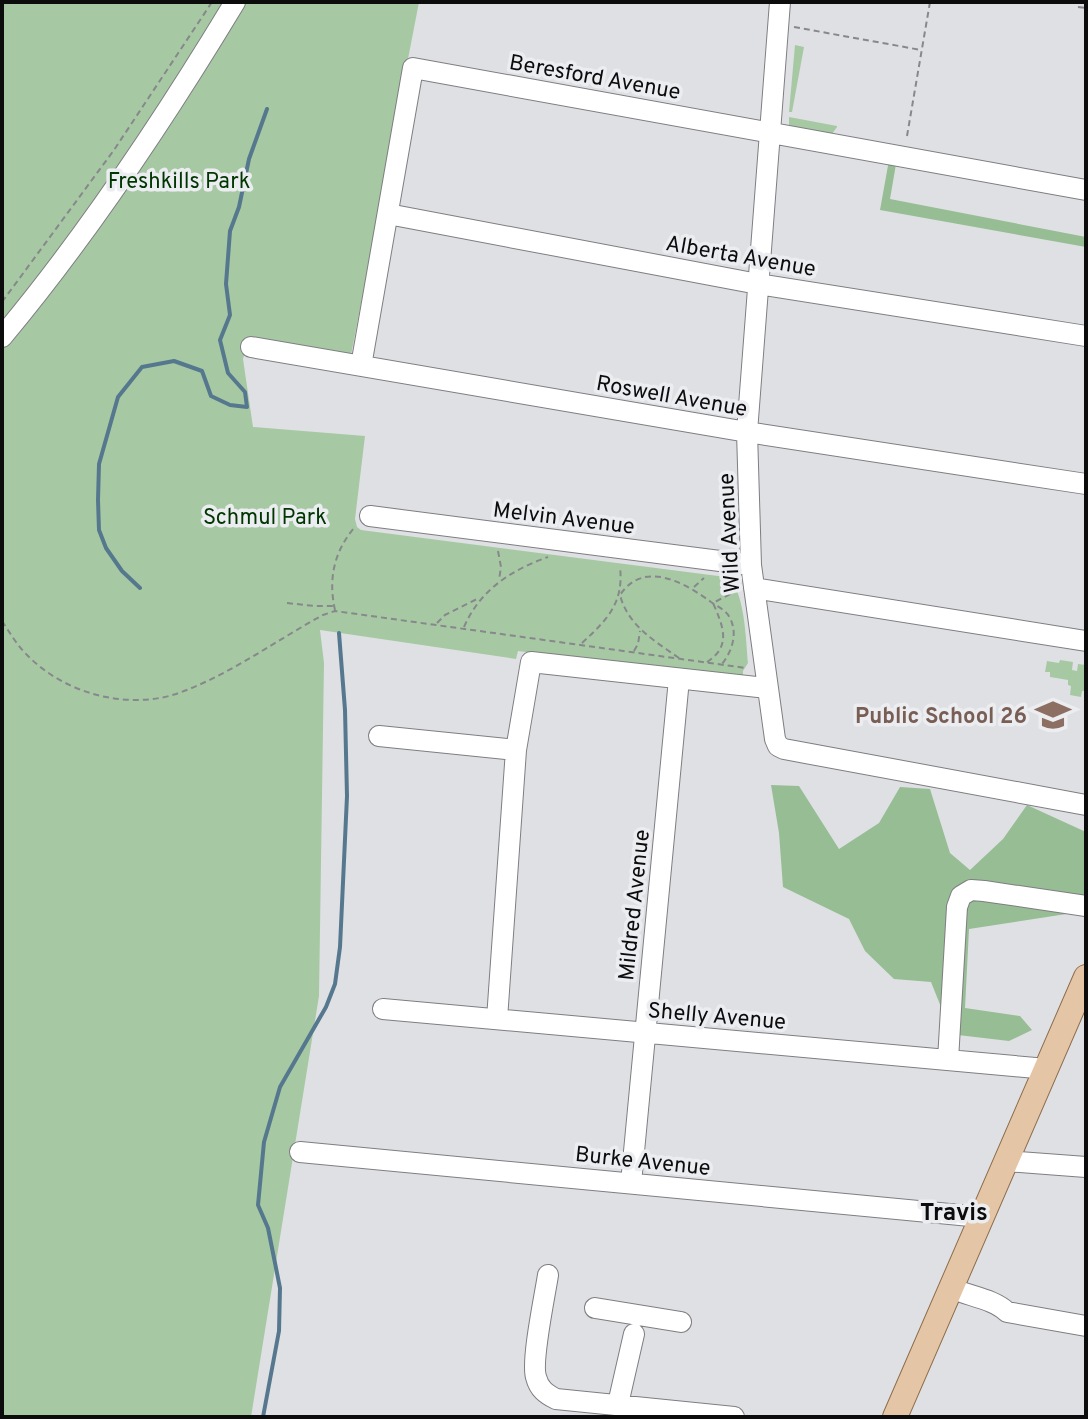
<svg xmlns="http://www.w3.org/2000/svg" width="1088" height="1419" viewBox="0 0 1088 1419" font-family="Overpass,sans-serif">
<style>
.green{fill:#a6c9a3}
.forest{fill:#97bd94}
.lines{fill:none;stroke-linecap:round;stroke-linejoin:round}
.stream{stroke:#56788f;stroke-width:4}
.minor-casing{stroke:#7e7e82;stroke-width:22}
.major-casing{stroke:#8d6c4a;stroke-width:26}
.path{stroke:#87888b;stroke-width:2;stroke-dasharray:6 4;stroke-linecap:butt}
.minor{stroke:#fff;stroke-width:20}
.major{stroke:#e4c6a6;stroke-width:24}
.labels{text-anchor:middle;stroke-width:7;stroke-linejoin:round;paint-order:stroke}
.street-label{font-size:22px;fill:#0c0c0d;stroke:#ecedf1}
.park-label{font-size:22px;fill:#003600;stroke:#ecedf1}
.education-label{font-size:22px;font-weight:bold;fill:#785e54;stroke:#ecedf1;text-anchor:end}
.neighbourhood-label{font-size:24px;font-weight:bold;fill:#0c0c0d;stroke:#ecedf1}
</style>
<rect width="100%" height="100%" fill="#dfe0e4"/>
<path class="green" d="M2,2H419L351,355L248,343L243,359L253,427L365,436L355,519L357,527L361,530L726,577C745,586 746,642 748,663L743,671V680L518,651L516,659L320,630L324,663L319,996L251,1417H2Z
M795,45L804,47L792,112H789Z
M789,117L837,126V127L832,134L789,126Z
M1060,660L1073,662L1072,670L1077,671L1078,664L1086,665V691H1082L1081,697L1070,695L1071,686L1068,685V680L1050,677V672H1045L1047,661L1059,663Z"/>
<path class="forest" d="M889,160L896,164L890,199L1086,237V247L880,210Z
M771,785L799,786L839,849L879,823L900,787L930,789L950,853L970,870L1003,839L1027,805L1086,832V911L969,929L965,1008L1020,1016L1032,1030L1009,1041L958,1035L945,1017L931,982L894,979L865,951L849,919L783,887L779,833Z"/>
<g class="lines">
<path class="stream" d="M140,588L122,571L106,548L99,530L98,500L99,464L118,397L142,367L174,361L202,371L211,396L230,405L247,407L245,392L228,373L220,340L230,315L226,284L230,231L239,207L249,159L267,109
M263,1417L279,1331L280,1288L268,1228L258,1205L264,1142L280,1087L326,1007L335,984L340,947L347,796L345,710L339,633"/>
<g class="minor-casing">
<path id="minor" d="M780,2L747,432L751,565L775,739L778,746L784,749L1086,805
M388,214L758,284L1086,336
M2,337C89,233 165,118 235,2
M251,347L747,432L1086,484
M361,366L413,68L1086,190
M370,516L751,565
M754,588L1086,641
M379,736L516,750
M383,1009L1047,1069
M497,1019L516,750L531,662L766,688
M948,1060L957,907L961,896L971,890L984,891L1086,906
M300,1152L981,1217
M1005,1161L1086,1167
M631,1183L679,679
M548,1275C545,1295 531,1361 536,1377C539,1389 546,1394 556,1399L734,1417
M951,1288C968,1296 994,1299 1007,1312L1086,1326
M595,1308L681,1322
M618,1404L634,1334"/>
</g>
<g class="major-casing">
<path id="major" d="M895,1417L1086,977"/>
</g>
<path class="path" d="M1048,2L1055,3
M1078,7L1086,8
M794,27L921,50
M907,136L930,2
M2,302L114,150L212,2
M2,371V388
M498,551L501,567L499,580
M694,587L704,578
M287,603L315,606H333
M335,610C328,579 334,551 355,527
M2,621C10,633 17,645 27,655C64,693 125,710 176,694C228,676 275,641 323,615L335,611L746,668
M437,623L445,615L479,598
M464,627C480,590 511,570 548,557
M582,643C607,620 624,603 620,567
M634,651L638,644L640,631
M679,658C655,641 628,626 620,595C644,559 685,583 711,602C718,607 726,610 730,618C738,634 732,651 722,664
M707,662C732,646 723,626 713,603L736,591"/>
<use href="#minor" class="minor"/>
<use href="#major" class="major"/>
</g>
<defs>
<g id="school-bare" transform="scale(2.76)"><path d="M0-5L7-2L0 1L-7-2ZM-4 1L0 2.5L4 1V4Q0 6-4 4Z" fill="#8d6e63" stroke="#ecedf1" stroke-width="2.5" paint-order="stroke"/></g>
</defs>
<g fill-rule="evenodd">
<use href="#school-bare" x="1053" y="715"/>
</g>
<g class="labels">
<g class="street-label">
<text transform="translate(595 76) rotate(10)" y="8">Beresford Avenue</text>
<text transform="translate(741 255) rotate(10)" y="8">Alberta Avenue</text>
<text transform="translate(672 395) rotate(10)" y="8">Roswell Avenue</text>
<text transform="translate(564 517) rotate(7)" y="8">Melvin Avenue</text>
<text transform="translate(728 533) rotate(-93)" y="8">Wild Avenue</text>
<text transform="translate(633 905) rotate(-84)" y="8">Mildred Avenue</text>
<text transform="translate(717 1015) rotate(5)" y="8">Shelly Avenue</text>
<text transform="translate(643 1160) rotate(6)" y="8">Burke Avenue</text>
</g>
<g class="park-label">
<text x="179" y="188">Freshkills Park</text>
<text x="265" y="524">Schmul Park</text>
</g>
<g class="education-label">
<text x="1027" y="723">Public School 26</text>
</g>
<g class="neighbourhood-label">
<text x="954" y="1220">Travis</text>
</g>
</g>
<rect width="1088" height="1419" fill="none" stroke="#0c0c0d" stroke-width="8"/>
</svg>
